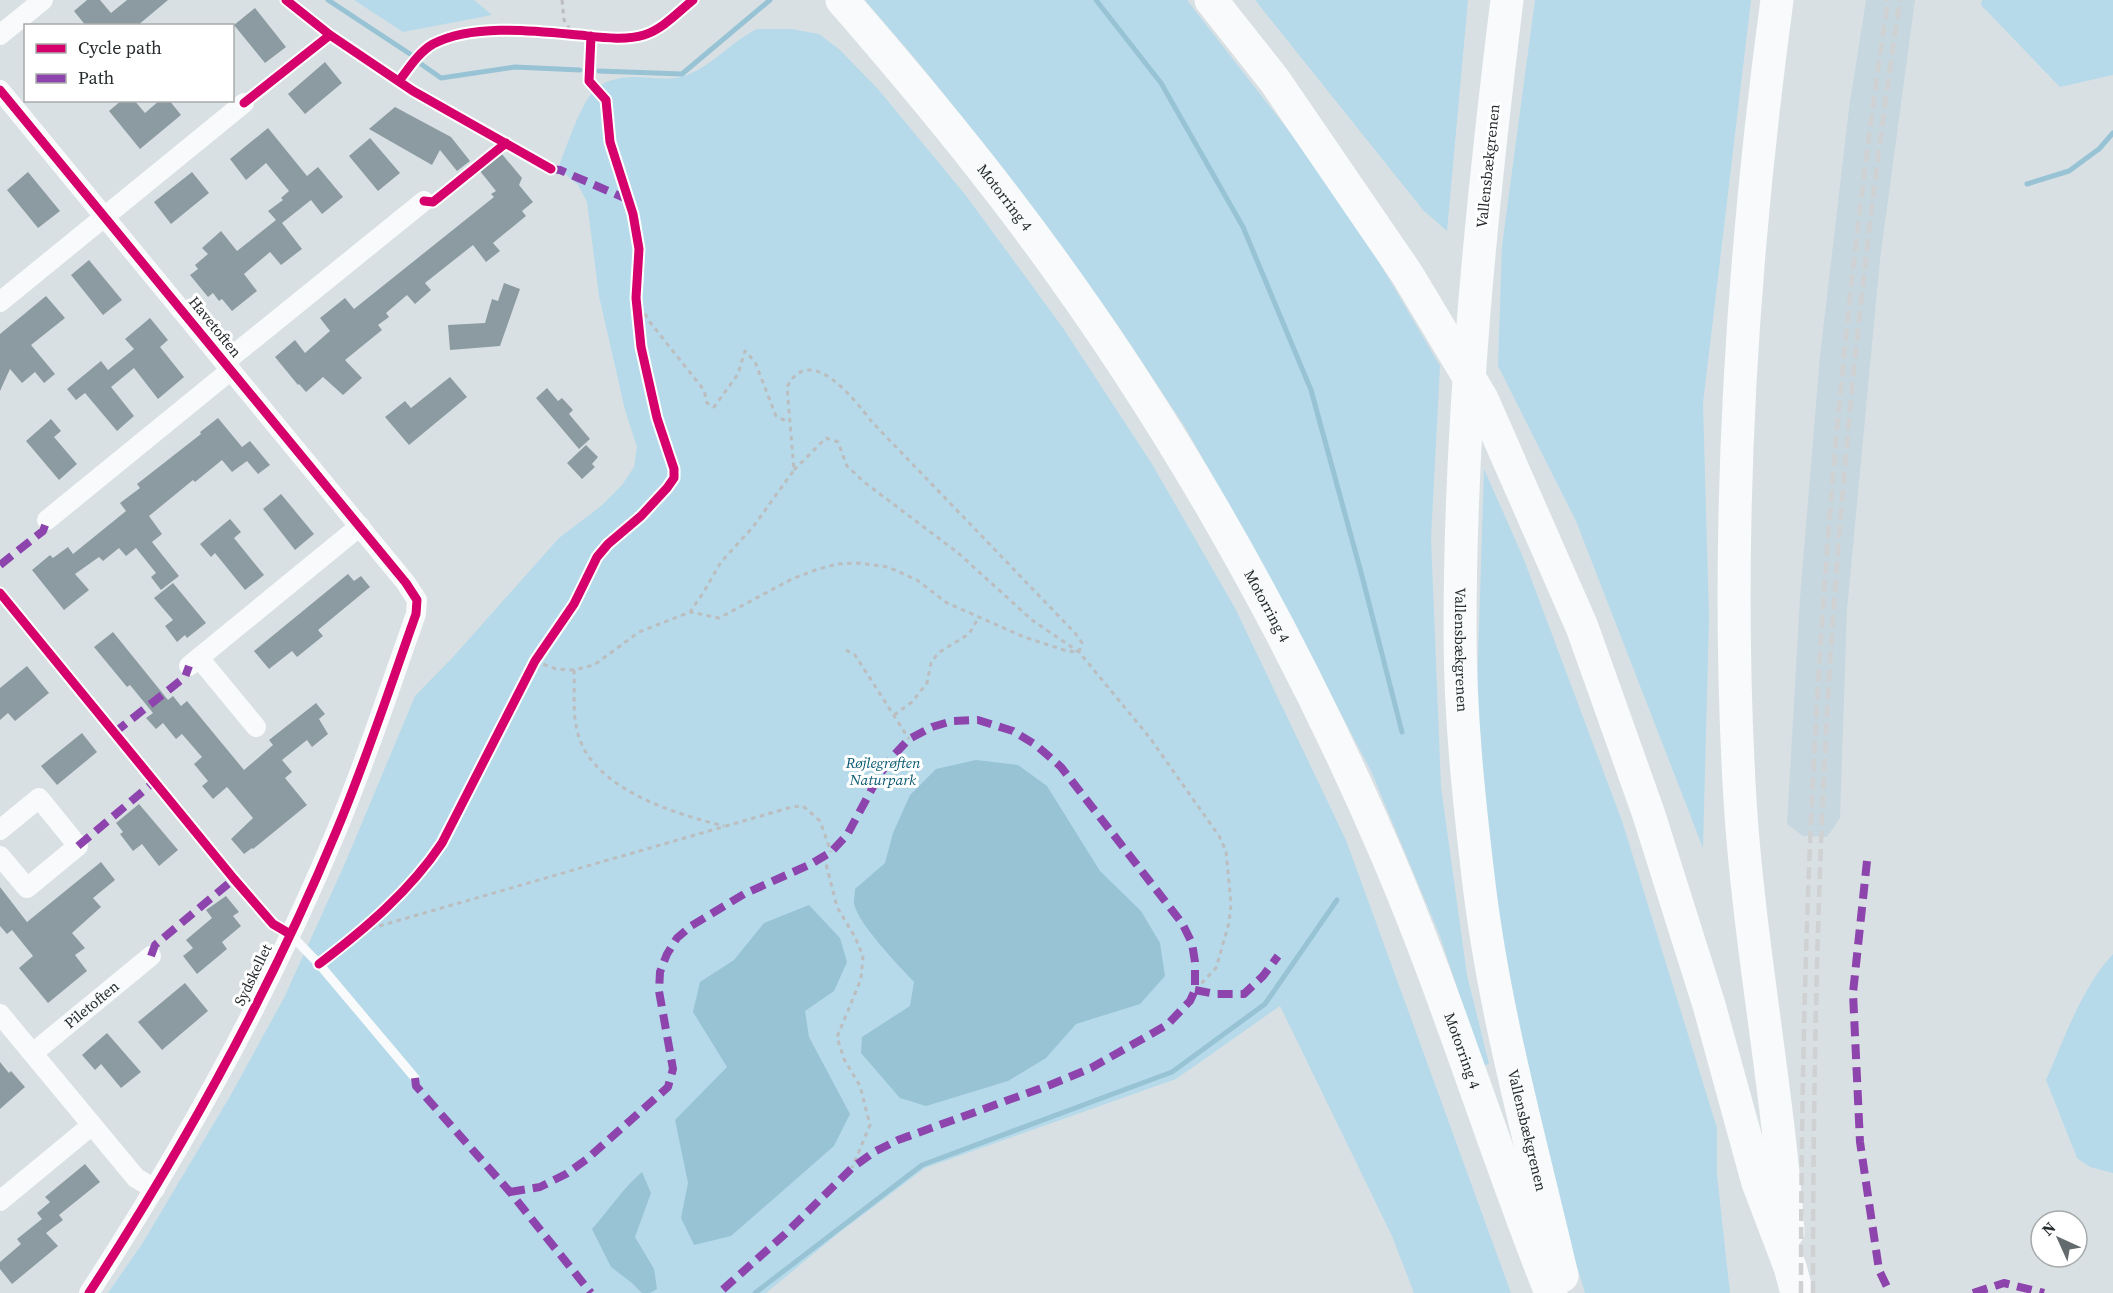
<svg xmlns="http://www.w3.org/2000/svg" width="2113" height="1293" viewBox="0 0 2113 1293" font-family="'Source Serif 4',serif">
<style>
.built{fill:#c7d7df}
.green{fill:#b6daea}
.water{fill:#97c3d5}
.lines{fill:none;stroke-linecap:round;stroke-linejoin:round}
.stream{stroke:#97c3d5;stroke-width:5}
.building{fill:#8c9ba1}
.path{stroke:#bbbdbf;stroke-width:3;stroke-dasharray:4.5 4.5;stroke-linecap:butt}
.lane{stroke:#f9fafb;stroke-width:9}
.street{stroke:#f9fafb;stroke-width:20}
.highway{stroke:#f9fafb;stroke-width:33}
.rail{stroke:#cfd1d2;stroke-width:4.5;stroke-dasharray:12 6;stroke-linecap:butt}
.quiet{stroke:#8e44ad;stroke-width:8;stroke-dasharray:15 8;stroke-linecap:butt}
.cycleway-casing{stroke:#fff;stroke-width:13}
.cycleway{stroke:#d6006c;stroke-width:9}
.labels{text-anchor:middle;stroke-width:6;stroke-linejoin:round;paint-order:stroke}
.street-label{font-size:15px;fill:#262c2e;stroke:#fff}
.park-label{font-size:15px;font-style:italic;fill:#085972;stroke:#fff}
</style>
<rect width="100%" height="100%" fill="#d8e0e4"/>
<path class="built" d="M1866,0H1915L1880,260L1847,610L1840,818L1827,837L1803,836L1787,824L1800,598L1820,356L1849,108Z"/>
<path class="green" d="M354,0H474L492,15L403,32Z
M865,0H1187L1316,166L1375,255L1440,366L1431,538L1441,787L1467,975L1489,1064L1483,1066L1440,936L1371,771L1261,562L1185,427L1119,327L1007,173L923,68Z
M1255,0H1468L1447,231L1423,210Z
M1535,0H1751L1703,403L1709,618L1703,848L1576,521L1498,366L1502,246Z
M1982,0H2113V75L2060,87L1981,5Z
M757,29H791L819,34L840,50L878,89L967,197L1063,328L1152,464L1235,608L1346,840L1511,1293H1414L1392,1236L1280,1006L1176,1079L925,1168L840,1232L766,1293H108L142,1244L229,1098L284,998L346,861L415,696L453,657L559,538L601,506L622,485L634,467L637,447L625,410L599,296L587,202L578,185L558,168C567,147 581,99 599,86C608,80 622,77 634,77C650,77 669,81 684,76C710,68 732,41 757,29Z
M1484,469L1523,557L1622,821L1717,1128V1175L1730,1293H1585L1527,1100L1475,755Z
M2113,954V1173L2090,1167L2077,1158L2046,1080C2065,1037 2081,989 2113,954Z"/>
<path class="water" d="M976,760L1018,765L1047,786L1100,871L1141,911L1160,943L1165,976L1140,1004L1076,1024L1046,1058L1008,1081L926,1106L900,1098L861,1053L862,1037L910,1006L914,982C900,967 857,923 854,903C854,899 855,893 855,889L885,863L893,833L910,795L936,769Z
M809,905L840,938L847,962L834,991L805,1011L809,1037L850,1114L834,1146L731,1236L694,1245L681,1218L688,1183L675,1120L727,1067L693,1012L700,982L734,960L764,923Z
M642,1172L651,1193L635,1237L654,1269L657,1289L650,1293H642L632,1283L611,1267L592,1229C609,1210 623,1188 642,1172Z"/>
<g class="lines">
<path class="stream" d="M328,0L410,54
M1096,0L1161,83L1243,227L1311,390L1362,576L1402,732
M421,64L441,78L515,67L580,70
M599,71L682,74L770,0
M2027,184L2069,171L2099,149L2113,133
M755,1293L922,1165L1172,1072L1265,1004L1337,900"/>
</g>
<path class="building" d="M87,0H100L111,13L127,0H168L137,26H86L74,11Z
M255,8L286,47L265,63L234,25Z
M325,62L342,83L305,114L288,94Z
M122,100H134L145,113L160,100H169L181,115L140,149L109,111Z
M395,107L451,137L470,161L457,171L440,150L432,165L369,129Z
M268,128L307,176L318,167L343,197L322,214L311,200L282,223L302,249L281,265L270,252L244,274L257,291L232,311L222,299L219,301L213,293L208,297L190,275L198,269L195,265L208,254L202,248L221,231L237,251L276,220L268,211L283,200L281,198L289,191L266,163L246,180L230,159Z
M370,138L400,173L378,191L349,156Z
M501,153L522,178L519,185L533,202L522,211L526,216L493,243L500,251L486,262L473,245L425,283L431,290L415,304L407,295L386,313L389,317L378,325L382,330L345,360L362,378L343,395L323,377L306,392L299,384L298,385L275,357L295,340L305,353L330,331L320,318L345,298L354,309L494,197L491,194L496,191L480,171Z
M28,172L60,211L38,228L7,190Z
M192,172L209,193L171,224L154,202Z
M89,260L122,300L103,315L71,275Z
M504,283L520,289L500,346L450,350L448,325L485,323L492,299L498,301Z
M46,296L65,318L31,345L55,374L44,383L35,372L22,383L10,369L0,391V334Z
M150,318L168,340L160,347L184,377L158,399L134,368L111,387L134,416L117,431L85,393L76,400L67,389L101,361L108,370L134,349L125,339Z
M450,377L467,397L409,445L385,417L405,401L411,408Z
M547,388L558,401L562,398L573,410L569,414L590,439L579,449L536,398Z
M218,418L242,447L250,441L270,465L258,474L247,461L232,472L222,460L195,482L193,480L149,516L162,534L152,542L179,576L161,590L151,577L156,573L136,548L126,556L119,548L103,561L99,557L75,574L89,590L64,610L32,570L50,555L53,558L68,547L73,554L126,511L120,503L140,488L137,484L201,434L200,432Z
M51,419L61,431L54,437L77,464L59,480L26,441Z
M586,445L598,457L592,464L595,467L582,479L567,463Z
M281,494L314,534L295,550L263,509Z
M230,519L241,532L234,538L264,575L245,590L215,553L211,557L200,544Z
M348,574L354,581L361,576L370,587L318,630L323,636L297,657L292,651L269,669L254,651Z
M173,583L206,623L187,638L185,635L177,642L165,626L173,620L154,598Z
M113,632L168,700L173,696L181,706L187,701L244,770L273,745L269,740L316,703L325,714L319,719L328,734L312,747L307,740L282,760L292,772L285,778L307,805L253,849L252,848L244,854L231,839L253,818L227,787L213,799L202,786L208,781L194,764L202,757L182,734L176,739L163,723L156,729L146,718L153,713L130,685L127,687L94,647Z
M27,666L49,693L15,721L8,713L0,720V688Z
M82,733L97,752L57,785L41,766Z
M139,804L178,850L159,866L142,844L133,851L120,834L123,832L116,823Z
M101,862L115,880L93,898L101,907L72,933L85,948L75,955L87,971L48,1003L19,968L33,956L12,930L7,934L0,926V887L27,922Z
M226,896L239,912L233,916L241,926L222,942L227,949L197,974L183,956L193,948L186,940L212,918L206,910Z
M185,983L208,1011L162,1050L138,1022Z
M107,1033L141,1072L121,1088L101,1064L95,1070L82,1055Z
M0,1062L9,1073L11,1071L25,1087L0,1109Z
M85,1164L100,1182L59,1215L63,1220L46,1233L58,1246L12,1284L0,1269V1262L21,1244L17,1239L42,1219L37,1213L50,1202L45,1197Z"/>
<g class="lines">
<path class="path" d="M562,0L564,20L573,34
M636,298L649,321L704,390L707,403L714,407L738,374L745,351L755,362L776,416L788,422
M794,470L826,438L838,442L847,466L864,482L957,552L1032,620L1079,652L1150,738L1219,836L1226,851L1231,904L1229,923L1216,968L1195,990
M846,650L855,655L909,739
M535,661L556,669L574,670L594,665L639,632L690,612L703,593L721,562L753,527L794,470L787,387C810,341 855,400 872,422L1075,633L1082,643L1079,652L1067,651L1024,637L979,617L947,603L917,580L888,567L859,563L838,564L818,569L792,579L719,618L690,612
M574,670C575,691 572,714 578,734C593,789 675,814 724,826
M894,715L912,702L927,683L931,663L938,653L969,634L979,617
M824,856L837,907L855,937L863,956L861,979L837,1037L844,1059L860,1086L870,1125L852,1168
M362,931L792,807L803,806L820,821L831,852"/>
<path class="lane" d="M290,934L319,964L415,1078"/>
<g class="street">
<path d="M0,35L43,0"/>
<path d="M0,90L406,583L417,600L416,614C390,687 366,761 336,832C269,993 184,1147 89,1293"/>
<path d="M0,302L244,103"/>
<path d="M225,362L424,201"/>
<path d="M47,520L231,370"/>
<path d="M199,658L256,727"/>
<path d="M189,666L360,526"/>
<path d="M0,830L39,798L78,846L27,888L0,856"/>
<path d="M0,1014L136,1178L155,1189"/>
<path id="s1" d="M33,1053L151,956"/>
<path d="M0,1201L92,1125"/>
</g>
<g class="highway">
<path id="s2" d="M842,0C896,62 949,125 999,190C1154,390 1286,620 1386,853C1448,997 1493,1148 1551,1293"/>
<path d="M1211,0L1275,81L1407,274L1482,399L1582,627L1648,812L1709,1005L1758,1183L1790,1267L1797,1293"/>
<path id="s3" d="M1507,0C1481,210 1460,420 1460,632C1460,716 1469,801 1479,884C1495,1017 1532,1146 1562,1276"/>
<path d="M1777,0C1741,265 1724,532 1740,800C1749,944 1778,1087 1788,1232"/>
</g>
<path class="rail" d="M1801,1293C1801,860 1824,428 1888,0
M1813,1293C1813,1089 1817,884 1829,681C1843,453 1866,226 1900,0"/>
<path class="quiet" d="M551,169L560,170L629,200
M0,565L43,531L47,520
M114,733L185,677L189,666
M78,846L154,782
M1867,861L1853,993L1860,1142L1879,1270L1890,1293
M151,956L155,945L234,879
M1195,990L1216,994H1244L1263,976L1278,956
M415,1078L416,1086L510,1192L591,1293
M510,1192L540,1187L566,1174L587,1159L668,1087L673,1069L659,991L660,972L667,954L677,938L691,926L744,894L811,864L831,852L847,835L880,774L893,756L909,739L932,727L952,721L978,720L1013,731L1036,745L1061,767L1182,923L1192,943L1195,962V990L1190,1001L1167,1025L1091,1068L1050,1085L898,1140L874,1152L852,1168L784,1235L719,1293
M1973,1293L2004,1283L2044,1293"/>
<g class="cycleway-casing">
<path id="cycleway" d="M286,0L330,35L413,91L551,169
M399,81C409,68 419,52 433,44C473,23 537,31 579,35C599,37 624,41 644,35C663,29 678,12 693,0
M0,90L406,583L417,600L416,614C390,687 366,761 336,832C269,993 184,1147 89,1293
M244,103L330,35
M424,201L433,202L506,143
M0,593L234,879L273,924L290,934
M319,964C365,929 410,891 442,843L535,661L574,604L597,557L608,544L641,516L667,488L674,478V469L657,418L641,347L636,298L639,249L633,214L610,142L606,100L589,81L591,36"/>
</g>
<use href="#cycleway" class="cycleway"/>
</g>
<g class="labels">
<g class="street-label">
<text transform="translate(1488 166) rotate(-84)" y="5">Vallensbækgrenen</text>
<text dy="5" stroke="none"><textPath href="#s2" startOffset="256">Motorring 4</textPath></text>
<text transform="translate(215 327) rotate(51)" y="5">Havetoften</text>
<text dy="5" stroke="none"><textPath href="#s2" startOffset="742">Motorring 4</textPath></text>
<text dy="5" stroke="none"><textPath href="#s3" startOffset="652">Vallensbækgrenen</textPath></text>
<text transform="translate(253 975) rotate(-64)" y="5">Sydskellet</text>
<text dy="5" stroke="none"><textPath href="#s1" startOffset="76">Piletoften</textPath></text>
<text dy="5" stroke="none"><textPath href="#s2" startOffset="1228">Motorring 4</textPath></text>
<text dy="5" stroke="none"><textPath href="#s3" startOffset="1138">Vallensbækgrenen</textPath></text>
</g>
<g class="park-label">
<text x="883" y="768">Røjlegrøften<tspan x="883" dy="17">Naturpark</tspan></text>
</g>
</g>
<rect x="24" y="24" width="210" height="78" fill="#ffffff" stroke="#a8abab" stroke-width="1.5"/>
<rect x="36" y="44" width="30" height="9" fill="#d6006c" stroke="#a8abab" stroke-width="1.5"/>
<text x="78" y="54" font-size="18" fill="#262c2e">Cycle path</text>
<rect x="36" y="74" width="30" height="9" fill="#8e44ad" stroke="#a8abab" stroke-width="1.5"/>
<text x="78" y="84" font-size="18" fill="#262c2e">Path</text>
<g transform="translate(2059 1239) rotate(315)"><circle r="28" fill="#ffffff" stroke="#a8abab" stroke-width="1.5"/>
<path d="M0-4.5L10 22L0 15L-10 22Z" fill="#646b6e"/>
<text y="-9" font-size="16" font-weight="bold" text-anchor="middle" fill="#262c2e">N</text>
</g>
</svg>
